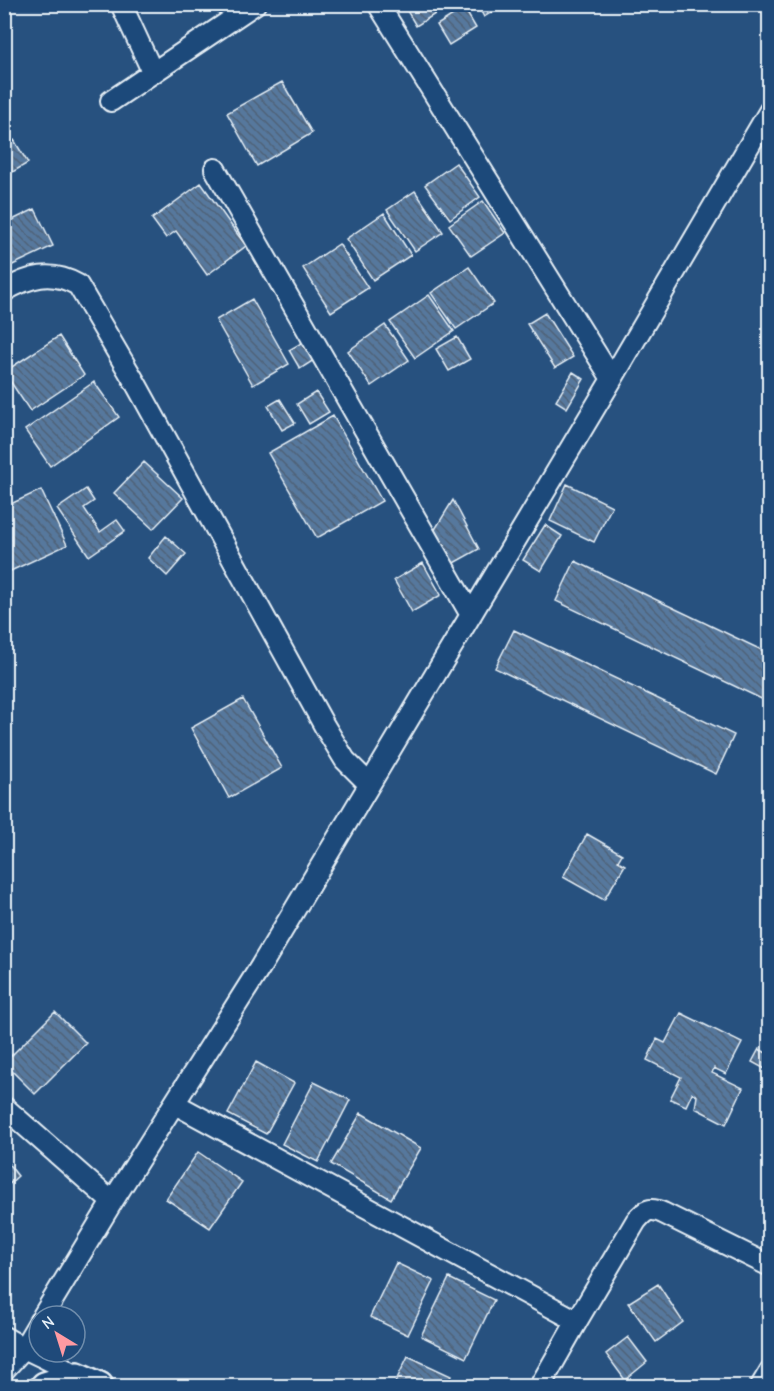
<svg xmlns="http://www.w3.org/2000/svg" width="774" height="1391" viewBox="0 0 774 1391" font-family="'Comic Neue',sans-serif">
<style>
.building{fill:url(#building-back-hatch);stroke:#e8f1f8;stroke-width:1.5}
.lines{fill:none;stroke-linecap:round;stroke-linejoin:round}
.street-casing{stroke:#e8f1f8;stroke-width:24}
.secondary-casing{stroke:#e8f1f8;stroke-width:32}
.street{stroke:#1f4a7a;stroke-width:20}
.secondary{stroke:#1f4a7a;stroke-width:27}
</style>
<defs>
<pattern id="building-back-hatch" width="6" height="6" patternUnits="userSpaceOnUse" patternTransform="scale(1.5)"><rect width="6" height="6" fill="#57789d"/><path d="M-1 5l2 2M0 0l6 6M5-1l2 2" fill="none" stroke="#4f6278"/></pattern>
</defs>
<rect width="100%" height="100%" fill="#27517f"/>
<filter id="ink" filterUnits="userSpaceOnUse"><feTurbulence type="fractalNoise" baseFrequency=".0167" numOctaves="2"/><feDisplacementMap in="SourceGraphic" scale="12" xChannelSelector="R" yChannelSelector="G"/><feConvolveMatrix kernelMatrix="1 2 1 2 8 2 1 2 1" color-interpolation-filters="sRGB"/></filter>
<g filter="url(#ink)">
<path class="building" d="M403,4H451L416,26Z
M477,4H502L503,5L484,17Z
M464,8L476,28L449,45L437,25Z
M282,82L312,133L257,166L227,113Z
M14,140L28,163L4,177V146Z
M456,163L480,197L450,219L425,185Z
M201,183L246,246L207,275L176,231L166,238L152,219Z
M415,191L443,232L415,251L387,210Z
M483,201L505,233L471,256L449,225Z
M35,209L53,246L4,269V224Z
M384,213L411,255L373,280L346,239Z
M339,244L368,288L331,312L303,268Z
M469,267L494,303L456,329L431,293Z
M429,295L454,331L415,358L390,322Z
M252,299L289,364L253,385L216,320Z
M545,313L573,357L555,368L527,324Z
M385,325L409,360L371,386L348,351Z
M59,336L84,375L30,411L4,372Z
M457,337L470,359L449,371L436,349Z
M303,342L314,360L300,369L289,350Z
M573,372L584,379L567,408L556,401Z
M94,382L119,417L50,466L25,430Z
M316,392L329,412L309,424L297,404Z
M280,399L295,423L282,430L268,406Z
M333,416L382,501L317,538L268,453Z
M144,462L183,498L153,529L114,493Z
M567,484L612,506L594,542L550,521Z
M86,489L94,501L84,508L100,532L117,520L125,531L89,556L57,509Z
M41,490L67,545L4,574V507Z
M453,500L479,549L452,564L434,531Z
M545,525L562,536L541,571L523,560Z
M166,536L186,554L167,576L148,558Z
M575,561L770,654V703L556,601Z
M423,563L441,595L412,612L394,580Z
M514,630L734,735L716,774L495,668Z
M243,699L282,768L229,798L191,728Z
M587,834L622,854L618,861L625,865L604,900L563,877Z
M55,1012L86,1043L35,1094L4,1063Z
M681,1013L742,1043L726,1074L714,1068L712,1073L743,1088L726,1124L695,1108L697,1096L692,1093L686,1106L670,1099L681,1077L647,1060L657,1039L665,1043Z
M759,1049L770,1055V1061L765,1069L752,1062Z
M256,1062L294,1083L266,1134L228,1114Z
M314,1082L350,1100L318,1162L282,1144Z
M361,1113L421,1148L391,1199L331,1164Z
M198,1152L242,1182L210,1228L166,1199Z
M4,1158L18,1176L4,1189Z
M396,1263L434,1281L408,1335L370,1317Z
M449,1278L494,1300L466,1358L421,1336Z
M658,1284L683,1322L656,1342L628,1303Z
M628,1337L647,1362L625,1380L606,1354Z
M408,1356L451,1376L445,1386H397L394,1385Z"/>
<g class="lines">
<g class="street-casing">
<path id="street" d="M121,4L153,73
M378,4L612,379
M111,101L255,4
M215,169L471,615
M4,291C30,276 51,270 78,285L136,384L325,727L345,760L369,784
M175,1104L577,1321L540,1386
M4,1107L112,1202
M43,1316L112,1202L261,966L612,379L770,110
M577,1321L636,1221C645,1210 650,1207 663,1213L770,1266
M4,1337C28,1352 54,1360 77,1376
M4,1370L23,1349L39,1322
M761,1386L770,1371"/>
</g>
<g class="secondary-casing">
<path id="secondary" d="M45,1386L77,1376L99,1386"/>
</g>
<use href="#street" class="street"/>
<use href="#secondary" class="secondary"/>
</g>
</g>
<rect width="774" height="1391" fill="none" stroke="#1f4a7a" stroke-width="24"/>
<rect x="12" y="12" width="750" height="1367" fill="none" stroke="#e8f1f8" stroke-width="2" filter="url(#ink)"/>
<g transform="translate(57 1334) rotate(322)"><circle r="28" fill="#1f4a7a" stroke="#6f8dac" stroke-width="1.5"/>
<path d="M0-4.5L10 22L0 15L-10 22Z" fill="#ff9aa2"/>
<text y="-9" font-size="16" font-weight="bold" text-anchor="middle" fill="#e8f1f8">N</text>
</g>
</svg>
